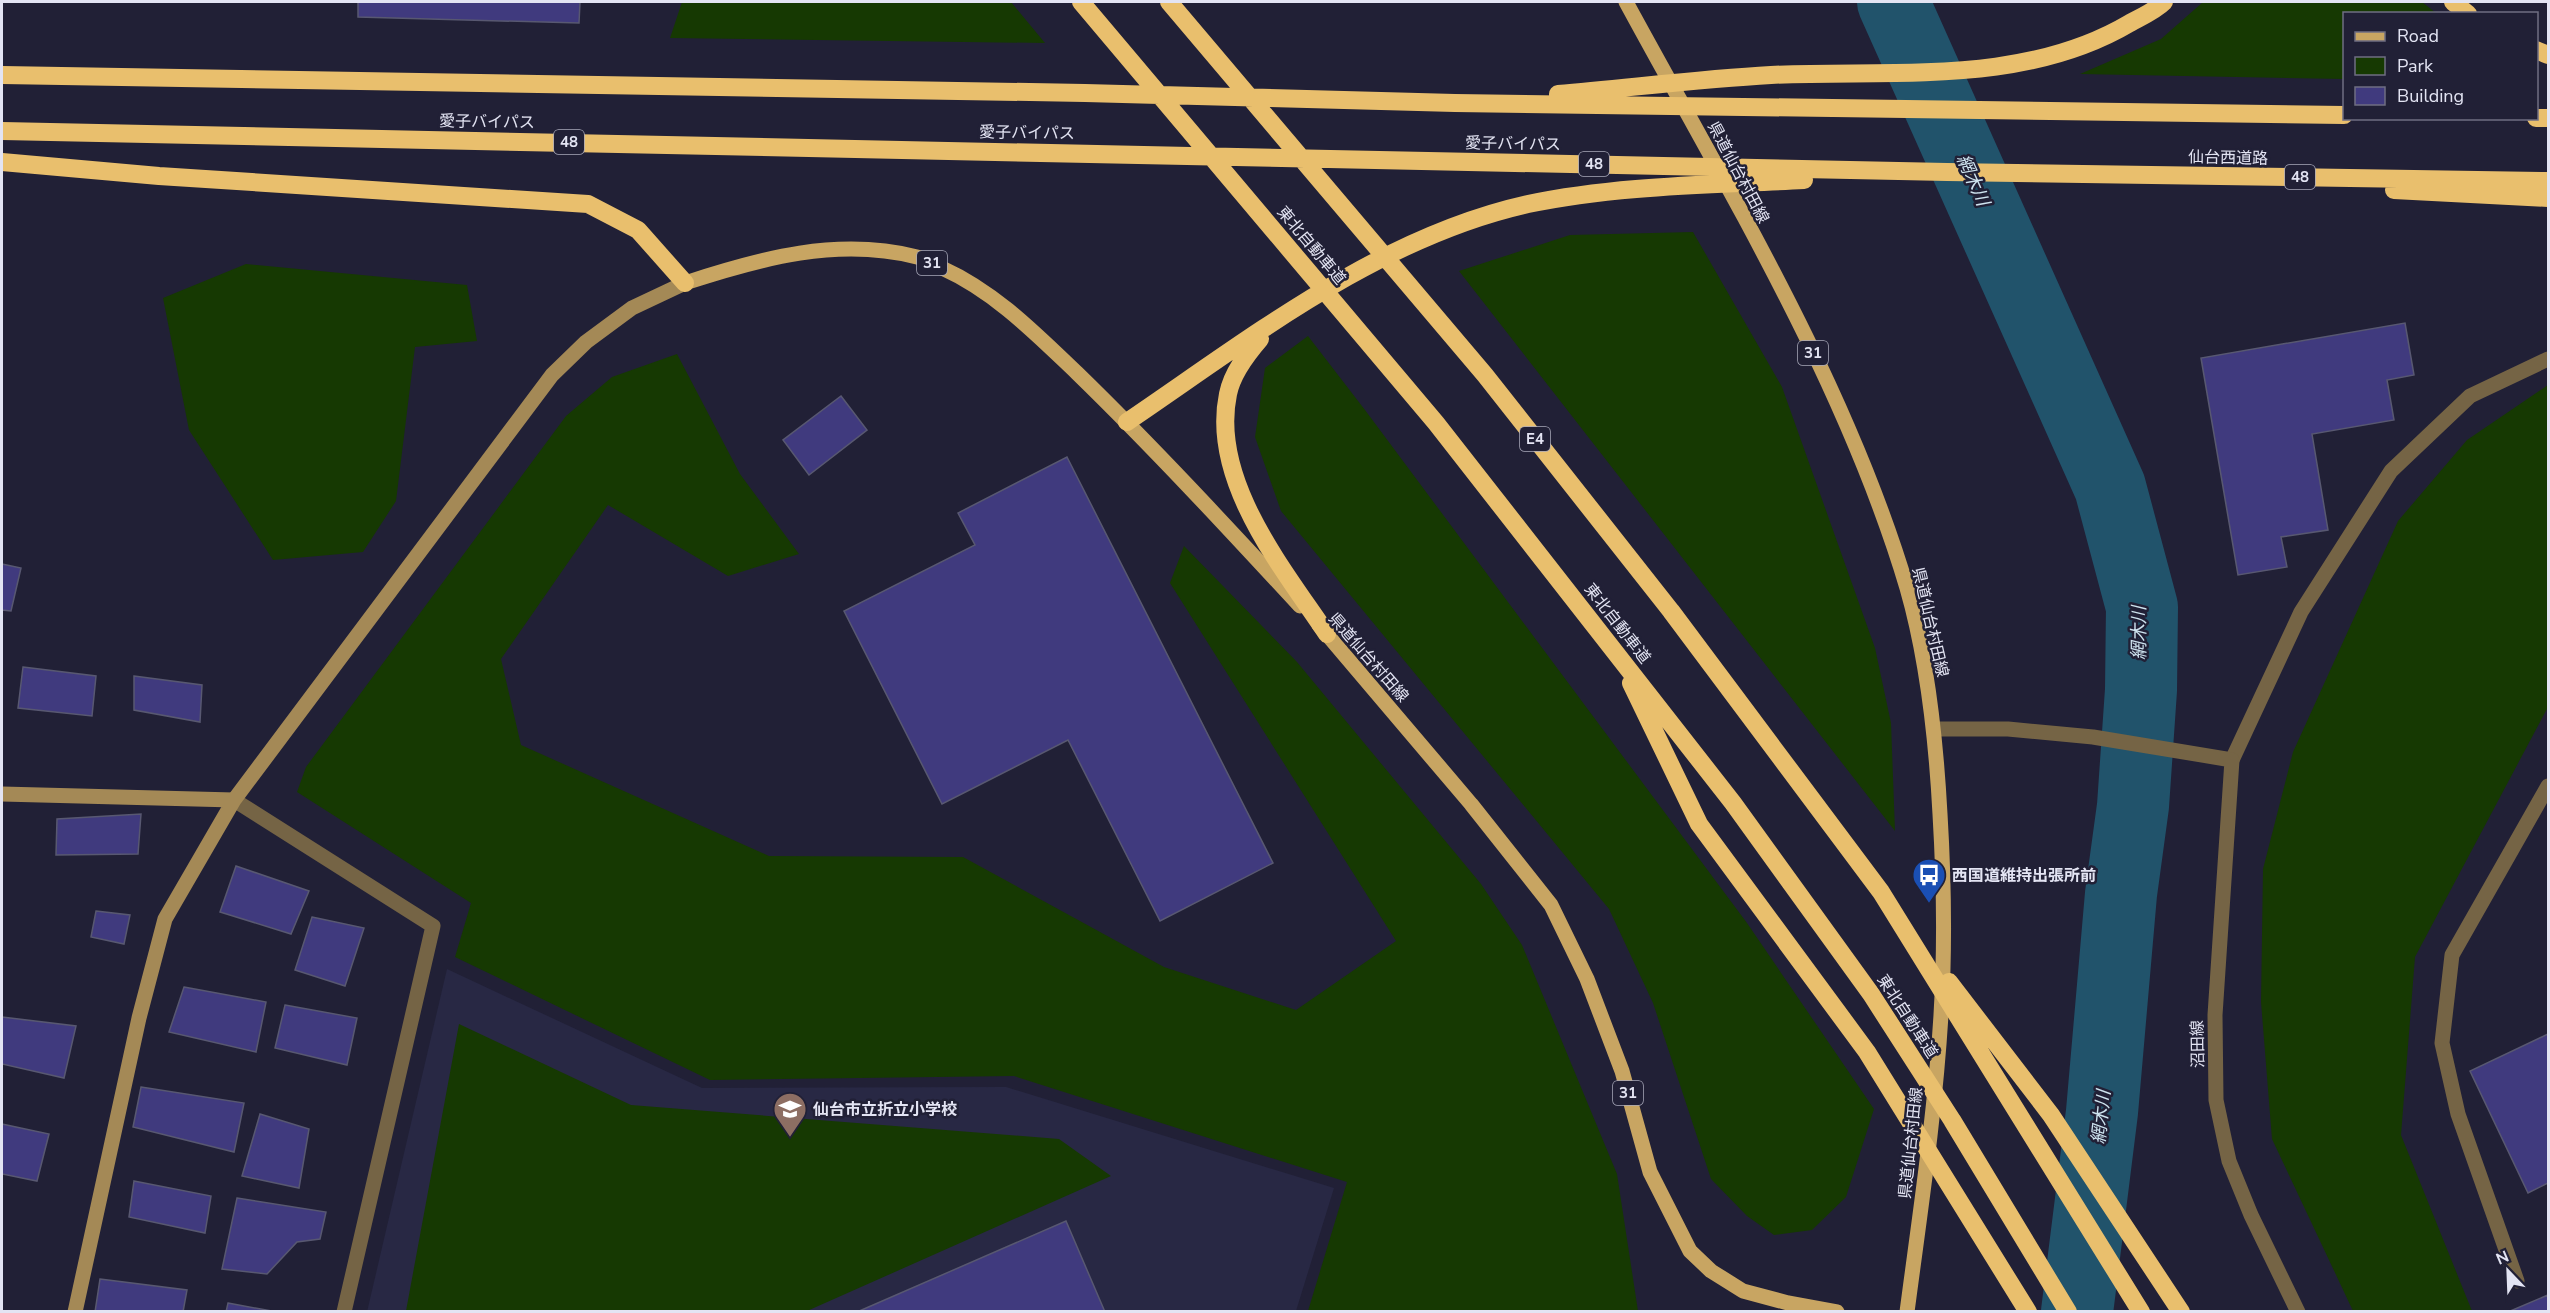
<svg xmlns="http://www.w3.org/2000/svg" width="2550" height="1313" viewBox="0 0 2550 1313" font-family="'Nunito Sans','Noto Sans JP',sans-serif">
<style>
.built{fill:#282844}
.green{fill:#163902}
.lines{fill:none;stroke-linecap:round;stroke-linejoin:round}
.river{stroke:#21536b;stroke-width:72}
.building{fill:#403a7e;stroke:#585871;stroke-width:1.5}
.lane{stroke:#756445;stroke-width:15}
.street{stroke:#756445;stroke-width:15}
.secondary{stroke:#a48956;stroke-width:15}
.primary{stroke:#c8a562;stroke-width:15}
.highway{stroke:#e9bf6d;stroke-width:18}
.labels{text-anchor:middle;stroke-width:5;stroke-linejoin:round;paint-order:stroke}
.shield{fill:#212036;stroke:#a9a9ba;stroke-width:1.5}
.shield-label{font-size:15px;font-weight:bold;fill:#e3e4f3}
.street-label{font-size:16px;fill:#e3e4f3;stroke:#212036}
.poi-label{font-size:16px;font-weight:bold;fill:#e3e4f3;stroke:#212036;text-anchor:start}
.water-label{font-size:18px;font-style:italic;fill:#cfe4f0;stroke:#212036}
</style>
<rect width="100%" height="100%" fill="#212036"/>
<path class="built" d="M447,969L702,1088L1006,1087L1334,1188L1296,1311L367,1312Z"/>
<path class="green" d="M682,2H1011L1045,43L670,38Z
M2203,2H2422L2436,13L2344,14V79L2080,74L2161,39Z
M1693,232L1782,387L1875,648L1891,723L1895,831L1459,271L1570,235Z
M246,264L467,285L477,341L415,347L396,501L363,552L273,560L189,430L163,298Z
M1308,336L1365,410L1747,923L1874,1109L1846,1197L1812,1230L1774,1235L1747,1216L1711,1179L1653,1003L1609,909L1281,511L1255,437L1265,368Z
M677,354L740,474L799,554L728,576L608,505L501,659L521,745L769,856L963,857L1164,967L1296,1010L1396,941L1170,583L1184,546L1297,662L1481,884L1522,945L1617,1174L1638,1311H1308L1347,1182L1014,1076L710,1080L455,957L471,903L297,792L306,767L566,416L612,377Z
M2548,385V707L2415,957L2401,1135L2472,1311H2353L2272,1139L2261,1002L2263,869L2293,752L2398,521L2467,440Z
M459,1024L631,1105L1059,1139L1111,1176L807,1311H406Z"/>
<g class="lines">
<path class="river" d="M1893,2L2110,487L2142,607L2141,690L2133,806L2121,894L2102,1112L2077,1312"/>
</g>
<path class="building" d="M358,2H580L579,23L358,17Z
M2405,323L2414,375L2387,380L2394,420L2312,434L2328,530L2281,537L2287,567L2238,575L2201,358Z
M841,396L867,430L809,475L783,440Z
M1067,457L1273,863L1160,921L1068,740L942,804L844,611L975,545L958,513Z
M2,564L21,568L11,611L2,610Z
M23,667L96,676L92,716L18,708Z
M134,676L202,685L200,722L134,710Z
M141,814L138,854L56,855L57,819Z
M236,866L309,891L291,934L220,912Z
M96,911L130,915L124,944L91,937Z
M312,917L364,928L345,986L295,970Z
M184,987L266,1002L256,1052L169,1032Z
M285,1005L357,1018L347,1065L275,1048Z
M2,1017L76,1026L64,1078L2,1064Z
M2548,1034V1183L2528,1193L2470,1071Z
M141,1087L244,1103L234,1152L133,1127Z
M260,1114L309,1129L299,1188L242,1176Z
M2,1124L49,1134L37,1181L2,1174Z
M134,1181L211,1196L205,1233L129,1217Z
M237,1198L326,1212L320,1239L297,1242L267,1274L222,1269Z
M1066,1221L1105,1312H857Z
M100,1279L187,1290L183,1312H95Z
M2548,1295V1312H2508Z
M228,1303L277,1312H226Z"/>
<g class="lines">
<path class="lane" d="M2232,760L2301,612L2391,471L2470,396L2548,359
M2517,1281L2458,1114L2442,1043L2452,955L2548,786"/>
<path class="street" d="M1935,729H2008L2093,737L2232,760L2215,1015L2216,1100L2229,1161L2251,1215L2298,1312
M234,800L433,926L344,1312"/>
<path class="secondary" d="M2,794L234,800
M75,1312L139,1018L165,919L234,800L552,375L586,342L632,308L685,283"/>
<path class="primary" d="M1626,2C1728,190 1846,383 1907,588C1928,661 1936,739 1940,814C1944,881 1945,949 1941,1015C1935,1115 1920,1213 1907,1312
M685,283C761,258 838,237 917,257C925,259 934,264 942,268C995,292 1035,333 1077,373C1154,448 1227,527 1300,606
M1319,625L1471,804L1551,905L1587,979L1622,1071L1650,1172L1690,1251L1711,1271L1743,1291L1788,1303L1837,1312"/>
<path class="highway" d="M1081,2L1436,423L1733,803L1871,994L1952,1120L2068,1312
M1169,2L1485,375L1671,611L1881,892L2141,1312
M2453,2L2468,14
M2536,50L2548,55
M2,75L1085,93L1455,103L2344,115
M1558,94C1629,88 1700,79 1771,75C1890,69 2022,87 2130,23C2141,17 2155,11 2164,2
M2536,118H2548
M2,131L1947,172L2548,181
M2,162L159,176L588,204L638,230L685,283
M2394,190L2548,198
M1260,339C1247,354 1232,373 1228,394C1210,480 1282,567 1327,634
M1127,422C1251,338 1379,237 1528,204C1618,185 1713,185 1804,180
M1631,683L1699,824L1867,1052L2028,1312
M1949,982L2051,1115L2181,1312"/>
</g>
<defs>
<g id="bus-pin" transform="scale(1.725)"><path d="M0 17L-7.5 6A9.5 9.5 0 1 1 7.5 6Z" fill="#1a4fb4" stroke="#212036"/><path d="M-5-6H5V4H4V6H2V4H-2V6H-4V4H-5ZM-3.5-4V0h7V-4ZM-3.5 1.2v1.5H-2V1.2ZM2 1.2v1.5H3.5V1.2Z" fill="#fff"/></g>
<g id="school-pin" transform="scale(1.725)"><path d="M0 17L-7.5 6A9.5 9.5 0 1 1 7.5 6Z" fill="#8d6e63" stroke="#212036"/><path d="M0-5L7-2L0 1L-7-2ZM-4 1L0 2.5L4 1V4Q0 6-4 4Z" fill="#fff"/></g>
</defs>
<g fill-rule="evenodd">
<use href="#bus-pin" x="1929" y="875"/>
<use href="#school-pin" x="790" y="1109"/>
</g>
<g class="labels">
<g class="shield">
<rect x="554" y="130" width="30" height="24" rx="4.5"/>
<rect x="1579" y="152" width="30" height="24" rx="4.5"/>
<rect x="2285" y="165" width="30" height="24" rx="4.5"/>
<rect x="917" y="251" width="30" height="24" rx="4.5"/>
<rect x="1798" y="341" width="30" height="24" rx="4.5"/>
<rect x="1520" y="427" width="30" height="24" rx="4.5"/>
<rect x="1613" y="1081" width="30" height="24" rx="4.5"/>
</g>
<g class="shield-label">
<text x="569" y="147">48</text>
<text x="1594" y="169">48</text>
<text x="2300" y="182">48</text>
<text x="932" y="268">31</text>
<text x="1813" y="358">31</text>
<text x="1535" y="444">E4</text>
<text x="1628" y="1098">31</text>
</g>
<g class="street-label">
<text transform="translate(487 121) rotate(1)" y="6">愛子バイパス</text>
<text transform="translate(1027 132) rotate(1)" y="6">愛子バイパス</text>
<text transform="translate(1513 143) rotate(1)" y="6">愛子バイパス</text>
<text transform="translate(2228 157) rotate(1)" y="6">仙台西道路</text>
<text transform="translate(1739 172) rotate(62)" y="6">県道仙台村田線</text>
<text transform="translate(1312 245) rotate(50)" y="6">東北自動車道</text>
<text transform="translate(1931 622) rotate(77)" y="6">県道仙台村田線</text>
<text transform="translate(1618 623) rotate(52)" y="6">東北自動車道</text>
<text transform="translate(1369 657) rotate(49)" y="6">県道仙台村田線</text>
<text transform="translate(1908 1016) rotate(57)" y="6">東北自動車道</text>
<text transform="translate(2197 1044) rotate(-91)" y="6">沼田線</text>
<text transform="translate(1910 1143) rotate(-84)" y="6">県道仙台村田線</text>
</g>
<g class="poi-label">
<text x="1952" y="881">西国道維持出張所前</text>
<text x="813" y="1115">仙台市立折立小学校</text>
</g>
<g class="water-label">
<text transform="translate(1973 180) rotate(66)" y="6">網木川</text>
<text transform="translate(2139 633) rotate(-90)" y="6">網木川</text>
<text transform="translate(2101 1117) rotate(-84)" y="6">網木川</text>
</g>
</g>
<rect width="2550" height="1313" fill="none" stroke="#e3e4f3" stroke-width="6"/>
<rect x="2343" y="12" width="195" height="108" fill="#212036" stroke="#6f6e82" stroke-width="1.5"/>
<rect x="2355" y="32" width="30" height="9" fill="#c8a562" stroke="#6f6e82" stroke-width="1.5"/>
<text x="2397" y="42" font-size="18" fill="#e3e4f3">Road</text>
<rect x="2355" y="57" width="30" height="18" fill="#163902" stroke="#6f6e82" stroke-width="1.5"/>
<text x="2397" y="72" font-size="18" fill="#e3e4f3">Park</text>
<rect x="2355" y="87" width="30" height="18" fill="#403a7e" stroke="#6f6e82" stroke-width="1.5"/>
<text x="2397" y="102" font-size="18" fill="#e3e4f3">Building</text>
<g transform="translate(2508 1271) rotate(337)" stroke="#212036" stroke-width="4.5" paint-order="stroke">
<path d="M0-4.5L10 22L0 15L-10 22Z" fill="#e3e4f3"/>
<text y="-9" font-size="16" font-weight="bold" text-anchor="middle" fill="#e3e4f3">N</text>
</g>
</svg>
